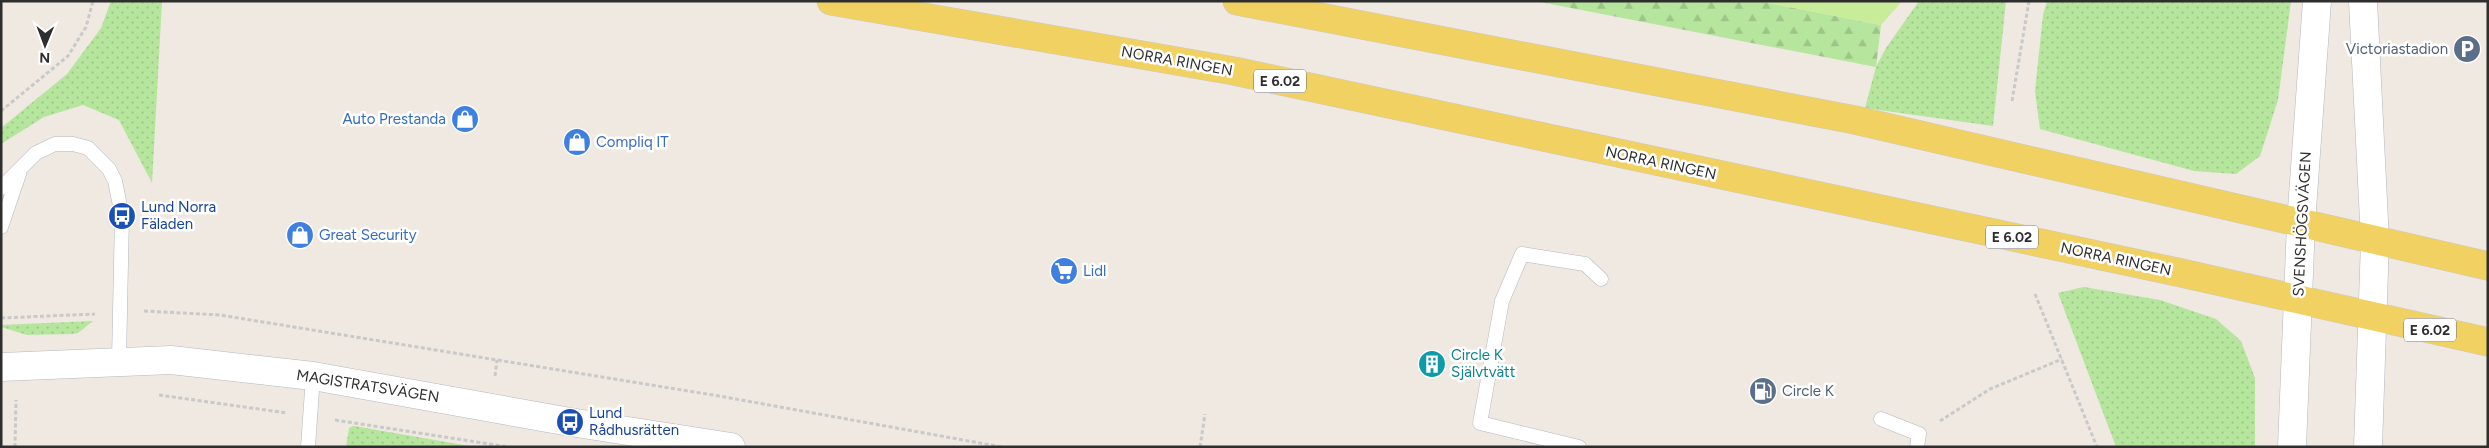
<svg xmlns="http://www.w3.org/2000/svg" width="2489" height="448" viewBox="0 0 2489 448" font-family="Figtree,sans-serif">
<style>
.grass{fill:url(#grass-dots)}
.forest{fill:url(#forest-firs)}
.pitch{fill:#c9ec9a}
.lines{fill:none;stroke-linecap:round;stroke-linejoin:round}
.lane-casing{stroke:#b4b7c1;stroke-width:15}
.secondary-casing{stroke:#b4b7c1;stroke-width:29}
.primary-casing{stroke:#c9c9c9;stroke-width:29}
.path{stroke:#c9c9c9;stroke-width:3;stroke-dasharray:4 2.5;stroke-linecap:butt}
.lane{stroke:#fff;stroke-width:14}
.secondary{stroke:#fff;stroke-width:28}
.primary{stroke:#f2d163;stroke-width:28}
.labels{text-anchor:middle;stroke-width:5;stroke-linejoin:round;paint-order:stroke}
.shield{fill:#fff;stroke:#6d6d6d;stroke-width:1}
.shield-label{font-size:14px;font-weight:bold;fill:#2e2e2e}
.service-label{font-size:15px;fill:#4e5e75;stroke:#fff;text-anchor:end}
.street-label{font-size:15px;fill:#2e2e2e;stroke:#fff}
.shop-label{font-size:15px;fill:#366cbe;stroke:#fff;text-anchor:start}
.transit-label{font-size:15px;fill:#164399;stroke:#fff;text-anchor:start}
.culture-label{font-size:15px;fill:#0d838f;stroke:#fff;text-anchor:start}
</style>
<defs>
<pattern id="grass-dots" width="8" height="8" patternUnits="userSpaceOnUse" patternTransform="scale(1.25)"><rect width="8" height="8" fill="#b6e59e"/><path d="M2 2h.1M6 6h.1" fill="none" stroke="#9dc588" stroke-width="1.8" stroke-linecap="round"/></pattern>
<pattern id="forest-firs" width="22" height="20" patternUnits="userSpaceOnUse" patternTransform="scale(1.25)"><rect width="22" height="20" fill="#b6e59e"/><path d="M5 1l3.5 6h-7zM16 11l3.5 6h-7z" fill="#9dc588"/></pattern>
</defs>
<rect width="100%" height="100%" fill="#efe9e1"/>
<path class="grass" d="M111,1H162L152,183L119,120L83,105L44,117L1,144V128L67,74L101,28Z
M1919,1H2006L1993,126L1865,108L1876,67L1886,48Z
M2047,1H2291L2278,100L2260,156L2236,174L2194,171L2040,129L2035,91L2043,15Z
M2084,287L2160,300L2216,319L2241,341L2255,378V447H2116L2058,293Z
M93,321L78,333L72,334L27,335L1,327V325Z
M353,426H354L475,447H346L349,428Z"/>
<path class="forest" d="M1535,1H1759L1881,25L1876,67Z"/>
<path class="pitch" d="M1759,1H1902L1881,25Z"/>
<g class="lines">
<g class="lane-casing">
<path id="lane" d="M1,188L36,153L55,144H73L88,148L109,169L115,181L122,216L119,360
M1,227L19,174
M1881,419L1919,434L1917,447
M308,447L313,376
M1579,447L1480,423L1502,301L1522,254L1585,264L1601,279"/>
</g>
<g class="secondary-casing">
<path id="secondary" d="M2363,1L2375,241L2368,447
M1,367L171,360L313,376L570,422L731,447
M2292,447L2301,223L2317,1"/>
</g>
<g class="primary-casing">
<path id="primary" d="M831,1L1234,71L2177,272L2488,342
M1237,1L1855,120L2488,266"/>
</g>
<path class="path" d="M2012,101L2029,1
M1,111L68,56L86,27L93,1
M2035,294L2097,447
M144,311L220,315L719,396L1002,447
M1,318L95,314
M495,376L497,360
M159,395L287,413
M335,420L509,447
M1940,421L1990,389L2062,359
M15,447L16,400
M1200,447L1205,414"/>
<use href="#lane" class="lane"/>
<use href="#secondary" class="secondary"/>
<use href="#primary" class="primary"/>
</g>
<defs>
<g id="parking-disc" transform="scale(1.4375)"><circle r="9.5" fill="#5c6f8a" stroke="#fff"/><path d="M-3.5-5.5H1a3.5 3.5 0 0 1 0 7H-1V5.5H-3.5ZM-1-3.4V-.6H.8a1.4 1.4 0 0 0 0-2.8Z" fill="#fff"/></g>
<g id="shop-disc" transform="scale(1.4375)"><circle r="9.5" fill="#3f7fe0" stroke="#fff"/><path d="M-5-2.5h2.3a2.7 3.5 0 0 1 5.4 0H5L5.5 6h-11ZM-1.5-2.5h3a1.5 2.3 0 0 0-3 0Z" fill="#fff"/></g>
<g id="bus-disc" transform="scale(1.4375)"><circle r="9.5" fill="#1a4fb4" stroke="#fff"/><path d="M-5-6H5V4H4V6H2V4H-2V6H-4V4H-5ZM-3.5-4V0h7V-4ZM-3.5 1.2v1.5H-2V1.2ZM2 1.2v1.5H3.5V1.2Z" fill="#fff"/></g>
<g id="supermarket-disc" transform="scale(1.4375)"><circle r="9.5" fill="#3f7fe0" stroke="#fff"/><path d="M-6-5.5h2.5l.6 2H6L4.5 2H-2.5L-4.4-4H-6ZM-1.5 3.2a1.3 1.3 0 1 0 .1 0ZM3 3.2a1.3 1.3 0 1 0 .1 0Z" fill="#fff"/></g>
<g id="building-disc" transform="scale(1.4375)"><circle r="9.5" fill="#0f9aa8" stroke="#fff"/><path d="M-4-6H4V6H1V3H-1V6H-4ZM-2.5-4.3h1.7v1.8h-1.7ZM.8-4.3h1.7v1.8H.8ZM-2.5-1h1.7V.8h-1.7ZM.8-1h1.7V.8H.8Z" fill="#fff"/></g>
<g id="fuel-disc" transform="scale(1.4375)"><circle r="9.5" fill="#5c6f8a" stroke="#fff"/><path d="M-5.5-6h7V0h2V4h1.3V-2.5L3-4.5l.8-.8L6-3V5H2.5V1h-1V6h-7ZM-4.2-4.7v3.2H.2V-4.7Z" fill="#fff"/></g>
</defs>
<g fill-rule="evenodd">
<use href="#parking-disc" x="2467" y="49"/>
<use href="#shop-disc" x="465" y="119"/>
<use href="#shop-disc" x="577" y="142"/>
<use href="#bus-disc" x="122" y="216"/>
<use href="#shop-disc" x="300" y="235"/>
<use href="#supermarket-disc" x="1064" y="271"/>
<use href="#building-disc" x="1432" y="364"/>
<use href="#fuel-disc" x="1763" y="391"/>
<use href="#bus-disc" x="570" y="422"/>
</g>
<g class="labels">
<g class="shield">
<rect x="1254" y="69.5" width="52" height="23" rx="4"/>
<rect x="1986" y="225.5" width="52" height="23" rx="4"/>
<rect x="2404" y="318.5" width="52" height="23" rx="4"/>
</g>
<g class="shield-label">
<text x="1280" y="86">E 6.02</text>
<text x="2012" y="242">E 6.02</text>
<text x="2430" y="335">E 6.02</text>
</g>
<g class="service-label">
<text x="2448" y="54">Victoriastadion</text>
<text x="1782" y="396" text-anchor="start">Circle K</text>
</g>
<g class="street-label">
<text transform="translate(1177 61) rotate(10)" y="5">NORRA RINGEN</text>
<text transform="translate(1661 163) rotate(12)" y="5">NORRA RINGEN</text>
<text transform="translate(2302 224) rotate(-87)" y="5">SVENSHÖGSVÄGEN</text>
<text transform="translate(2116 259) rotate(12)" y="5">NORRA RINGEN</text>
<text transform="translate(368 386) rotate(9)" y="5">MAGISTRATSVÄGEN</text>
</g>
<g class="shop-label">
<text x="446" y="124" text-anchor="end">Auto Prestanda</text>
<text x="596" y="147">Compliq IT</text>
<text x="319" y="240">Great Security</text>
<text x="1083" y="276">Lidl</text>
</g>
<g class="transit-label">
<text x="141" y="212">Lund Norra<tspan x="141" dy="17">Fäladen</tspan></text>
<text x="589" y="418">Lund<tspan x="589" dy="17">Rådhusrätten</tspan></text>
</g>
<g class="culture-label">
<text x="1451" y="360">Circle K<tspan x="1451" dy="17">Självtvätt</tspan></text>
</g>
</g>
<rect width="2489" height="448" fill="none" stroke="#2e2e2e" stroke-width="5"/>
<g transform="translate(45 45) rotate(181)" stroke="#ffffff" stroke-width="4" paint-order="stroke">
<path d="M0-4L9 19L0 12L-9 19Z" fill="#2e2e2e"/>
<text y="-8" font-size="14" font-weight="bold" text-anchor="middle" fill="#2e2e2e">N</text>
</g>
</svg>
